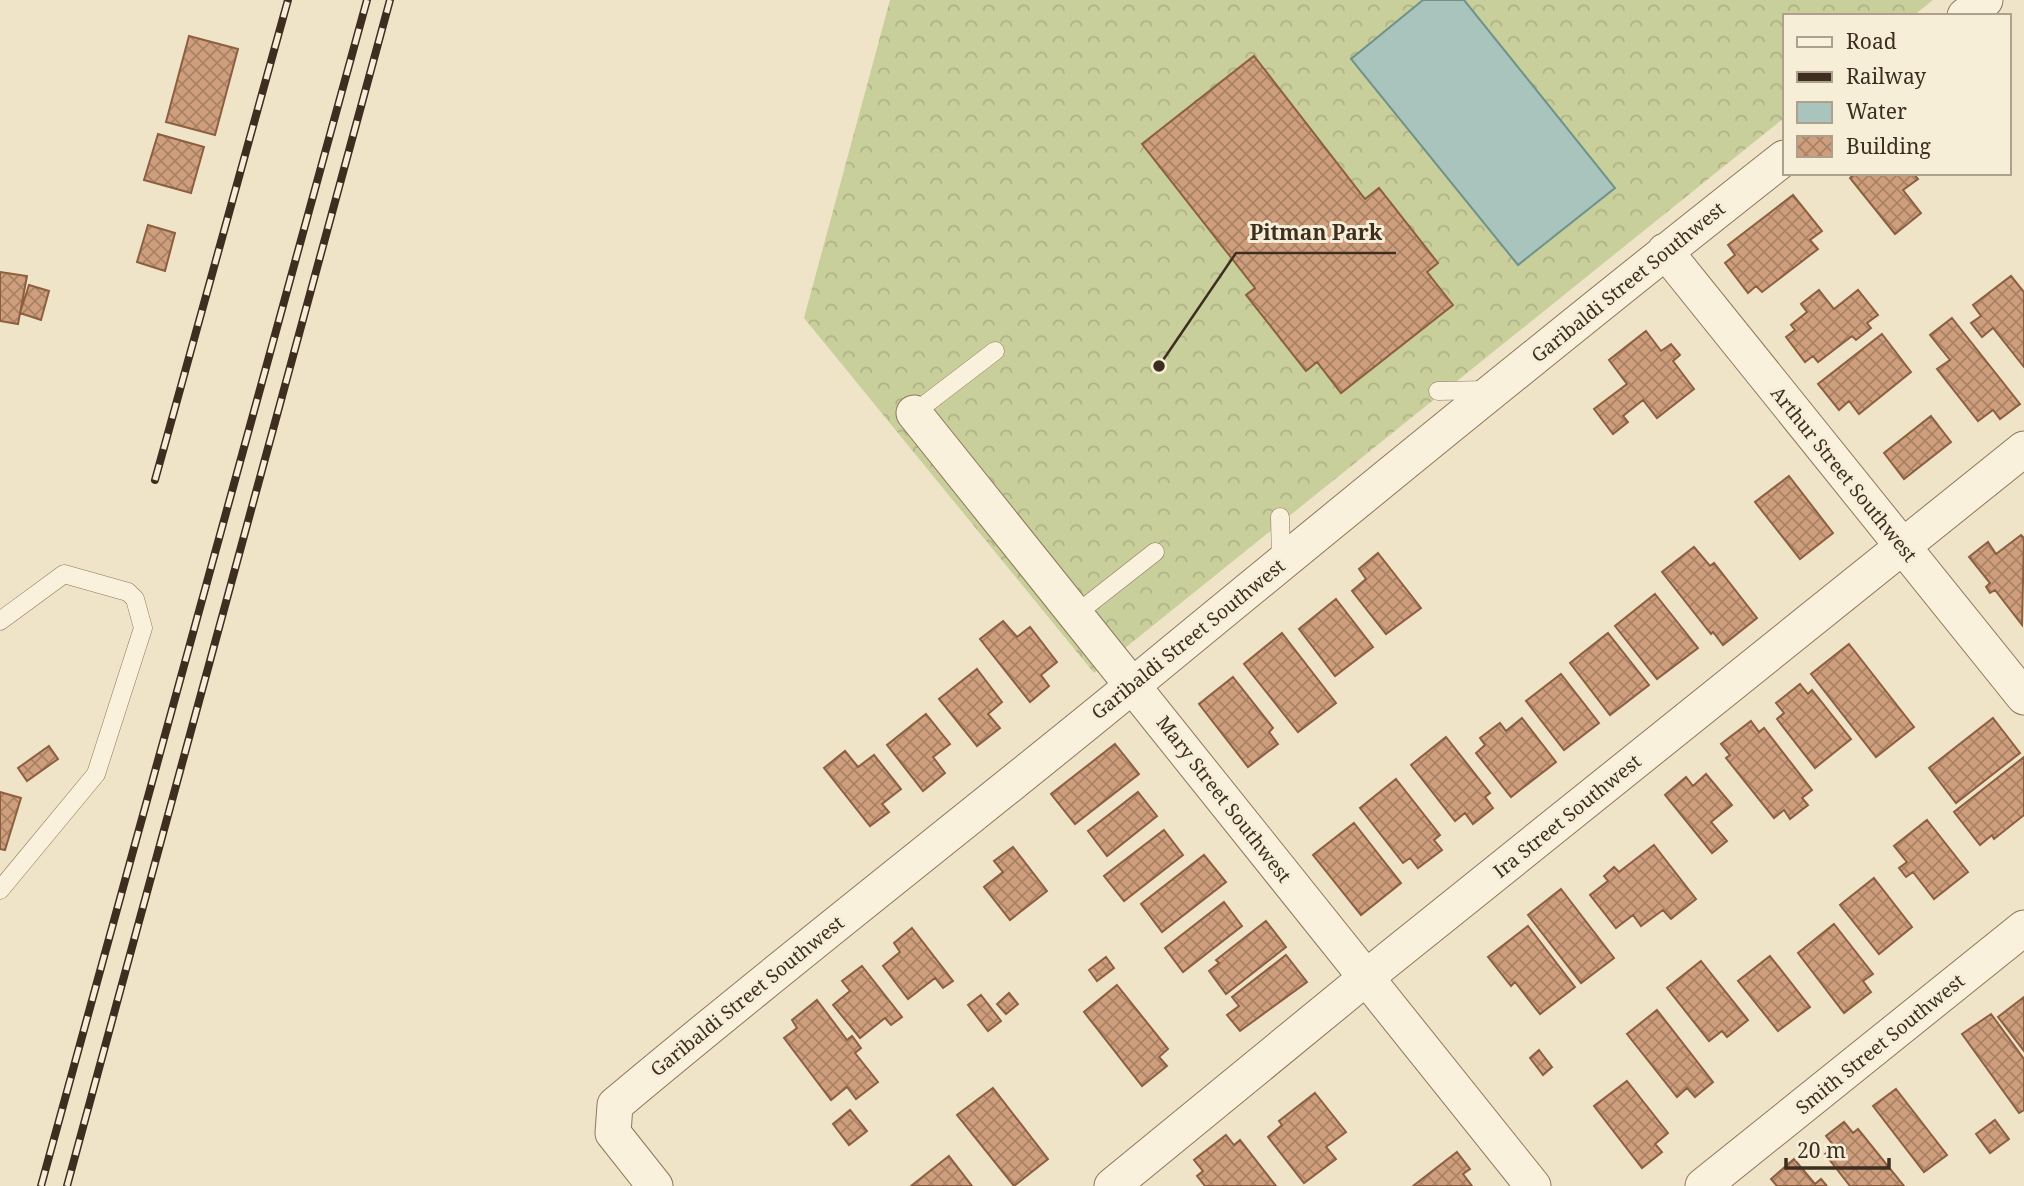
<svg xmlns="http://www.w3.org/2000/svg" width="2024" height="1186" viewBox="0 0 2024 1186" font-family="'Noto Serif',serif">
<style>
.forest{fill:url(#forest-crowns)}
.water{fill:#a9c4bc;stroke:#6f938a;stroke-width:2}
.building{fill:url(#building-cross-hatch);stroke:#8d5f41;stroke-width:2}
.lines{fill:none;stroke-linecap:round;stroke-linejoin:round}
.service-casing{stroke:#8d765c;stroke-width:19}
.minor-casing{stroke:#8d765c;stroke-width:37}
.service{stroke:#faf1dc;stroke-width:18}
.minor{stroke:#faf1dc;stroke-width:35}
.rail-casing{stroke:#3d2e20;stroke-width:8}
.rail{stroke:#f7eed8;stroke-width:5;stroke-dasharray:16;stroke-linecap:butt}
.labels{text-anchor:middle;stroke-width:6;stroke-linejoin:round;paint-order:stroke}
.street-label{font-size:19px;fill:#3d2e20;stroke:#f7eed8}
.leader{fill:none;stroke:#3d2e20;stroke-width:2.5}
.callout-dot{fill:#3d2e20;stroke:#f7eed8;stroke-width:2.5}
.callout-label{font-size:21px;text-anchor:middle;font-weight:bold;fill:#3d2e20;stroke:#f7eed8;stroke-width:6;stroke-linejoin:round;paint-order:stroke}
</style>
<defs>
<pattern id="forest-crowns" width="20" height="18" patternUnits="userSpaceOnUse" patternTransform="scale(1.75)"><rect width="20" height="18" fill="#c9cf9b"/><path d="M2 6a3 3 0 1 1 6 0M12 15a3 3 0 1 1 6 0" fill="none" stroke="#aeb285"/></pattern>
<pattern id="building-cross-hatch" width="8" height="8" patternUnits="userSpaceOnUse" patternTransform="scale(1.75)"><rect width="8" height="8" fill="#cf9f7d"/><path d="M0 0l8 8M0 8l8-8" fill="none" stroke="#a98266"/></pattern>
</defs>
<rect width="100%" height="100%" fill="#f0e4c8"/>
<path class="forest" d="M890,0H1933L1913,16H1784V118L1094,673L804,318Z"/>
<path class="water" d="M1423,0H1464L1615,188L1518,265L1351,59Z"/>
<path class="building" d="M189,36L238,49L215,135L166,122Z
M1254,56L1365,199L1379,188L1438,263L1427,272L1453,305L1341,393L1317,362L1306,371L1246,295L1255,288L1142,144Z
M158,134L204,147L191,193L144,180Z
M1855,173H1913L1918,179L1903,190L1921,213L1895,234L1850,178Z
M1793,195L1822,231L1810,240L1818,249L1762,292L1756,286L1748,293L1725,263L1735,255L1728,245Z
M148,225L175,233L165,271L137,262Z
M0,272L27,276L18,324L0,321Z
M2011,276L2024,292V367L1993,328L1982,337L1971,323L1981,316L1973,305Z
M29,285L49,291L41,320L20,313Z
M1819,290L1834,309L1858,290L1878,315L1867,323L1871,328L1856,340L1852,336L1818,362L1813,356L1805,362L1786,337L1795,330L1791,325L1807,312L1801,304Z
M1952,318L2020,404L2000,419L1993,410L1978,421L1937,369L1950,360L1930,335Z
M1646,331L1661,351L1671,344L1680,355L1673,361L1694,389L1657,418L1643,400L1623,416L1628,422L1613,434L1594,409L1627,384L1609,360Z
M1882,334L1911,372L1859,414L1849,401L1839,410L1818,384Z
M1931,416L1951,442L1904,479L1884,453Z
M1789,476L1833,533L1800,559L1755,502Z
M2021,535L2024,538L2022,625L1995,590L1990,593L1986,587L1990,583L1969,557L1988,542L1996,554Z
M1694,547L1710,566L1714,563L1757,618L1723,645L1713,632L1711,634L1662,572Z
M1378,553L1421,608L1386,634L1352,591L1366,579L1359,569Z
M1655,594L1698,648L1657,679L1615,626Z
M1336,599L1373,647L1335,676L1299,629Z
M1003,621L1017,637L1030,627L1057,662L1041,675L1049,686L1030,702L980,639Z
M1282,633L1336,703L1298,732L1244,664Z
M1608,633L1649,685L1610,715L1570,663Z
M1849,644L1914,727L1876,757L1811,674Z
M977,669L1002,702L988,714L1000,728L977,746L939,699Z
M1561,674L1599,723L1564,750L1526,701Z
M1233,677L1273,728L1269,732L1278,744L1248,767L1199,704Z
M1800,684L1808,694L1812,690L1851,739L1815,768L1777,719L1784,713L1776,703Z
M926,714L950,744L933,757L945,773L923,791L887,745Z
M1522,718L1556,762L1511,797L1476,753L1485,745L1480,738L1500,723L1506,731Z
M1993,718L2020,753L1956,803L1929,768Z
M1751,721L1759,732L1764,728L1812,790L1802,798L1808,805L1790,819L1784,810L1774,818L1726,758L1730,755L1721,744Z
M1446,737L1490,793L1485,797L1493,808L1473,824L1465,813L1455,821L1411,765Z
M1115,744L1139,774L1075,824L1051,794Z
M49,746L58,759L27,781L18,768Z
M845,751L858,767L874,755L901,789L882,804L889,812L870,826L824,768Z
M2024,757V815L1994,839L1992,835L1980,845L1954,812Z
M1706,774L1732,805L1711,822L1727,841L1712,853L1665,795L1686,777L1693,786Z
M1396,779L1440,835L1434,840L1442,850L1418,868L1410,858L1403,863L1360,808Z
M0,792L21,798L5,850L0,849Z
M1138,792L1157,816L1107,856L1088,831Z
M1927,820L1968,872L1934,899L1913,872L1906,877L1899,868L1907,862L1894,846Z
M1354,823L1401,883L1361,915L1313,855Z
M1164,830L1183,855L1124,901L1104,876Z
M1654,845L1696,899L1671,919L1663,910L1641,926L1633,915L1616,928L1590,895L1608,881L1604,876L1614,867L1619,872Z
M1013,847L1047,891L1010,920L984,887L1003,872L994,861Z
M1204,855L1226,882L1162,932L1141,904Z
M1874,878L1912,927L1879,954L1840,905Z
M1561,889L1614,958L1581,983L1528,915Z
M1224,902L1242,926L1183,972L1165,948Z
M1266,921L1286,947L1226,994L1209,971L1219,963L1216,960Z
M1834,924L1873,974L1863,981L1871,992L1844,1013L1798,953Z
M1528,926L1575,987L1540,1014L1515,982L1511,986L1488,957Z
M912,928L953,981L943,988L935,978L908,999L883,966L900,952L894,943Z
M1286,955L1307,982L1240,1031L1227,1015L1239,1006L1232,997Z
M1770,956L1810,1007L1778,1031L1738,981Z
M1106,957L1114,968L1097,981L1089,970Z
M1701,961L1748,1020L1727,1037L1722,1031L1709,1041L1667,988Z
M862,966L902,1017L891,1025L885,1018L860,1038L833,1005L850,991L842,981Z
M1117,985L1168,1049L1159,1057L1167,1066L1142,1086L1084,1012Z
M1009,993L1018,1004L1006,1014L997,1004Z
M981,995L1001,1021L988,1031L968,1005Z
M2024,997V1051L1998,1017Z
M817,1000L847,1040L852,1036L861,1048L855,1053L878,1082L856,1099L847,1087L831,1100L784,1038L797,1028L792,1020Z
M1657,1010L1713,1082L1695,1097L1687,1088L1677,1097L1627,1034Z
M1991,1014L2024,1059V1110L2019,1113L1962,1034Z
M1539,1050L1552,1067L1543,1075L1530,1058Z
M1627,1081L1668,1133L1655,1144L1662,1152L1642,1168L1594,1106Z
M993,1088L1048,1159L1014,1186L957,1115Z
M1896,1089L1947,1155L1924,1172L1873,1106Z
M1315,1093L1346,1132L1326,1147L1336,1159L1304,1183L1268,1137L1282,1125L1279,1121Z
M850,1110L867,1131L849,1145L833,1124Z
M1995,1120L2009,1139L1990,1153L1976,1134Z
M1844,1122L1853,1133L1858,1129L1904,1186H1850L1825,1154L1835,1147L1826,1136Z
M1226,1135L1234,1145L1240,1140L1276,1186H1205L1197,1176L1203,1171L1194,1160Z
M1457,1152L1470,1169L1463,1174L1472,1186H1413Z
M949,1156L972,1186H911Z
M1794,1159L1815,1184L1821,1179L1827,1186H1777L1771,1179Z"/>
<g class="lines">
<g class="service-casing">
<path id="service" d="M1438,391L1487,390
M914,413L995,351
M1280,517L1281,564
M1076,614L1155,552
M0,621L64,574L128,592L135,599L143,628L96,774L0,890"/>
</g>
<g class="minor-casing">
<path id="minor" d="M1965,16L1985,0
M1665,251L2024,697
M914,413L1533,1186
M655,1186L613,1133L615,1105C785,962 960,827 1132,686C1348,508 1564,331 1784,158
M1112,1186L1384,963L2024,449
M1703,1186L2024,928"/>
</g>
<use href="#service" class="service"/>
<use href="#minor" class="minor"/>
<g class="rail-casing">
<path id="rail" d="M155,480L288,0
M41,1186L367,0
M67,1186L390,0"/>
</g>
<use href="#rail" class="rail"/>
</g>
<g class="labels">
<g class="street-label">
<text transform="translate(1628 282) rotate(-39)" y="7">Garibaldi Street Southwest</text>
<text transform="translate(1844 474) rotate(51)" y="7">Arthur Street Southwest</text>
<text transform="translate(1188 639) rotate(-39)" y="7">Garibaldi Street Southwest</text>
<text transform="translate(1224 799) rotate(52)" y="7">Mary Street Southwest</text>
<text transform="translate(1567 816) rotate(-39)" y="7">Ira Street Southwest</text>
<text transform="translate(747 996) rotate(-39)" y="7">Garibaldi Street Southwest</text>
<text transform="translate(1880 1044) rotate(-39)" y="7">Smith Street Southwest</text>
</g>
</g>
<path class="leader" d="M1159 366L1236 253H1396"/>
<circle class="callout-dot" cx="1159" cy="366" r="7"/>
<g class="callout-label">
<text x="1316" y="240">Pitman Park</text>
</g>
<rect x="1783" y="14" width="228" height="161" fill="#f7eed8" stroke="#ada18e" stroke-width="2"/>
<rect x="1797" y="37" width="35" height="10" fill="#faf1dc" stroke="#ada18e" stroke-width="2"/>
<text x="1846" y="49" font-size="21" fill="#3d2e20">Road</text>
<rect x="1797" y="72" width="35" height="10" fill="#3d2e20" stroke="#ada18e" stroke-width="2"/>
<text x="1846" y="84" font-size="21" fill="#3d2e20">Railway</text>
<rect x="1797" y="102" width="35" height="21" fill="#a9c4bc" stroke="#ada18e" stroke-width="2"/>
<text x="1846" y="119" font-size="21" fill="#3d2e20">Water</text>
<rect x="1797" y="136" width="35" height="21" fill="url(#building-cross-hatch)" stroke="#ada18e" stroke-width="2"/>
<text x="1846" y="154" font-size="21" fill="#3d2e20">Building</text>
<path d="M1786 1158v10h103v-10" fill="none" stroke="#3d2e20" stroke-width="3.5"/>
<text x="1797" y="1158" font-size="21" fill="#3d2e20" stroke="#f7eed8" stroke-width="5" paint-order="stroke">20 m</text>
</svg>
